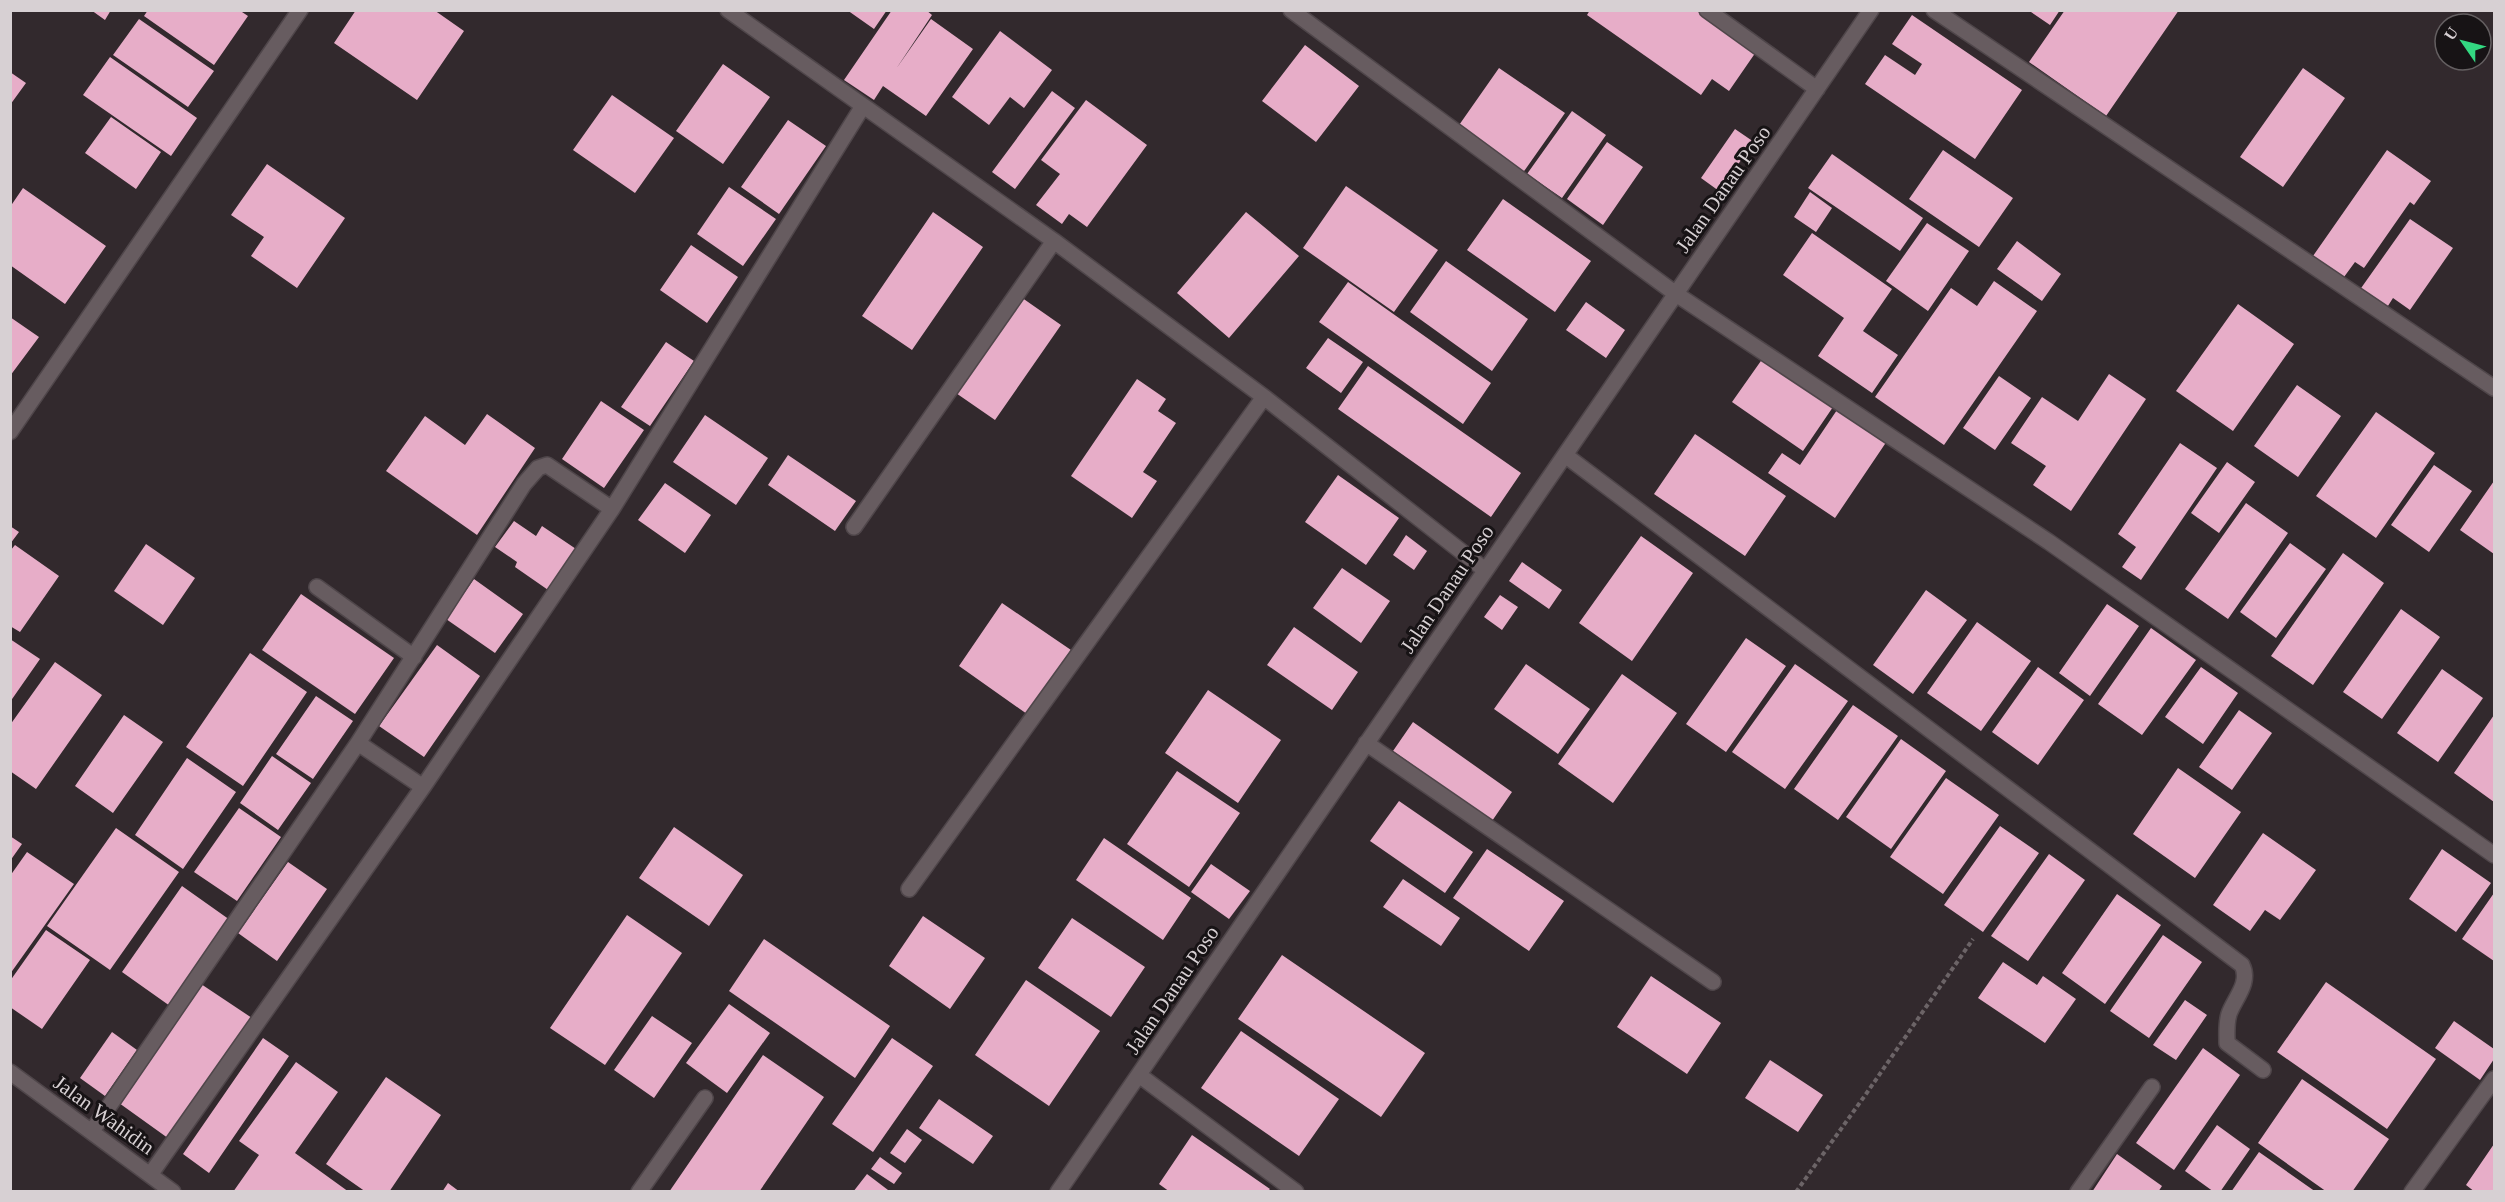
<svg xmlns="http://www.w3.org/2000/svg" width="2505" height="1202" viewBox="0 0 2505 1202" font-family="'Times New Roman',serif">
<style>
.building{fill:#e7adc8}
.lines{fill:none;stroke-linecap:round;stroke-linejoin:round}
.minor-casing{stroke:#4f464a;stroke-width:18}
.path{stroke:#6c6467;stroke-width:4;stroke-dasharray:4.5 3;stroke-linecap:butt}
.minor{stroke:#675c60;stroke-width:15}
.labels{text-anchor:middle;stroke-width:6;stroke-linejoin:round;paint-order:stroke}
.street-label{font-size:21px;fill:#d7d0d3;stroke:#171315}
</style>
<rect width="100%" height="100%" fill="#32292d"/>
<path class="building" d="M91,10H111L105,20Z
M148,10H239L248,16L214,65L144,16Z
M356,10H434L464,31L417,100L334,43Z
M847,10H887L874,29Z
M892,10H926L932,15L896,69L931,19L973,49L926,116L883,86L874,100L844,80Z
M1590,10H1702L1758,49L1729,91L1712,79L1701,95L1587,15Z
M2028,10H2060L2050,25Z
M2065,10H2179L2106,116L2029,62Z
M1912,15L2022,90L1975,159L1865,84L1885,55L1915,75L1922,64L1892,44Z
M139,19L214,71L188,107L113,55Z
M1000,31L1052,70L1024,108L1010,97L989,125L952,97Z
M1305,45L1359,86L1316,142L1262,101Z
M110,57L197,118L171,156L83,95Z
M723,64L770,97L723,164L676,131Z
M1499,68L1565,113L1522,174L1457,128Z
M2303,68L2345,98L2283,187L2240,157Z
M10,72L26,83L10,105Z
M1052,91L1075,108L1015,189L992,172Z
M612,95L674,138L635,193L573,150Z
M1086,100L1147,145L1087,227L1069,214L1062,224L1036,205L1060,174L1041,160Z
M1572,111L1606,135L1562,198L1527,174Z
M111,117L161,152L136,189L85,153Z
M788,120L826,146L779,214L741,187Z
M1735,129L1754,142L1719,191L1701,178Z
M1607,142L1643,167L1603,225L1567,199Z
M1943,150L2013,198L1979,247L1909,199Z
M2387,150L2431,181L2414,205L2410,202L2364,268L2355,262L2344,277L2313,256Z
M1832,154L1923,218L1900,251L1808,188Z
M267,164L345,218L297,288L251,256L264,237L231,215Z
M1346,186L1438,250L1394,312L1303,248Z
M729,187L776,219L743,266L697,234Z
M23,188L106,246L65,304L10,265V207Z
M1810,192L1832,208L1816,232L1794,217Z
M1503,199L1591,261L1555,312L1467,250Z
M933,212L983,247L912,350L862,316Z
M1246,212L1299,256L1229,338L1177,293Z
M2410,219L2453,248L2410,310L2393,298L2386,309L2359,291Z
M1927,223L1969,251L1928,311L1886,281Z
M1812,233L1892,289L1863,331L1898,355L1872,393L1818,356L1844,318L1783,275Z
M2017,241L2061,274L2042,301L1997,269Z
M691,245L738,277L707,323L660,290Z
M1446,261L1528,319L1492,371L1410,312Z
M1994,281L2037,311L1944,445L1875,397L1951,288L1977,306Z
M1348,282L1491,383L1463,424L1319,322Z
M1018,295L1061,325L995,420L953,391Z
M1586,302L1625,330L1606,358L1566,330Z
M2238,304L2294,344L2233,431L2176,391Z
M10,317L39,337L10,376Z
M1328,338L1363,362L1341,393L1306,368Z
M666,342L694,361L650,426L621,407Z
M1763,358L1833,407L1803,451L1732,402Z
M1368,366L1521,473L1491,517L1338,409Z
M2109,374L2146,399L2071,511L2033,485L2046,466L2011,443L2042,397L2078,421Z
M1999,376L2031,398L1995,450L1963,428Z
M1137,379L1166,399L1158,411L1176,423L1143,472L1157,481L1132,518L1071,476Z
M2297,385L2341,416L2298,477L2254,446Z
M601,401L644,430L604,488L562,459Z
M1839,407L1887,441L1835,518L1768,473L1782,453L1800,465Z
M2376,412L2435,453L2376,538L2316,496Z
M487,414L535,448L477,535L386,471L425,416L465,445Z
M705,415L768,458L736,505L673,462Z
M1695,434L1786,496L1745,556L1654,494Z
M2180,443L2217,468L2141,580L2122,567L2136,547L2118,534Z
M788,455L856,501L835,531L768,485Z
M2227,462L2255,482L2219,533L2191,513Z
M2434,465L2472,491L2429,552L2391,525Z
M1338,475L1399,518L1366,565L1305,522Z
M2494,481V554L2460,530Z
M665,483L711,515L685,553L638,520Z
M2246,503L2288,533L2228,619L2185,589Z
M514,521L536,536L542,526L579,551L551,592L515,567L517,562L495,547Z
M10,526L19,532L10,544Z
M1406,535L1427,551L1414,570L1393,555Z
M1641,536L1693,573L1632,661L1579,623Z
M2290,543L2326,569L2276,638L2240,612Z
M146,544L195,578L163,625L114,591Z
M15,545L59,576L20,632L10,626V551Z
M2343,553L2384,583L2313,685L2271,656Z
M1522,562L1562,590L1549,609L1509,581Z
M1342,568L1390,601L1361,643L1313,608Z
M474,579L523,614L495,653L446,619Z
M1926,590L1967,620L1913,694L1873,665Z
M301,594L394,658L355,714L262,650Z
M1500,595L1518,607L1502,630L1484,617Z
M1002,603L1071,650L1027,714L959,666Z
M2107,604L2139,626L2090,696L2059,673Z
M2401,609L2440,637L2382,719L2343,692Z
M1977,622L2031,661L1981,731L1927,693Z
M1294,627L1358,672L1332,710L1267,665Z
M2151,628L2196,660L2142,735L2098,704Z
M1746,638L1786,666L1726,752L1686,724Z
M10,639L40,659L10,702Z
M437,645L480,676L424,757L379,726Z
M250,653L307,692L243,786L186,747Z
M55,662L102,695L36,789L10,771V725Z
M1526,664L1590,709L1558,754L1494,709Z
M1795,664L1848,701L1785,789L1732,752Z
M2038,667L2084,700L2038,765L1992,732Z
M2201,667L2238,693L2203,744L2165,717Z
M2442,669L2483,698L2438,762L2397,733Z
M1622,674L1677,713L1613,803L1558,764Z
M1208,690L1281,740L1238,803L1165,753Z
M316,696L353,721L313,779L276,754Z
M1853,705L1898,736L1838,820L1794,789Z
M2239,710L2272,733L2232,790L2199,767Z
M124,715L163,742L113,813L75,786Z
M2494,715V802L2454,773Z
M1413,722L1512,792L1492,821L1393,751Z
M1901,739L1946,771L1891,849L1846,817Z
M272,756L311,783L278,830L240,803Z
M187,758L236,792L183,869L135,835Z
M2178,768L2241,812L2195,878L2133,834Z
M1177,771L1240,813L1189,887L1127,844Z
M1946,778L1999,815L1943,894L1890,857Z
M1399,801L1473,852L1445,893L1370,841Z
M239,808L281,837L237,901L194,872Z
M2000,826L2039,853L1983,932L1944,905Z
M674,827L743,875L709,926L639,878Z
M116,828L179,872L110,970L47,926Z
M2263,833L2316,870L2280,920L2265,910L2250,931L2213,905Z
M10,836L22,844L10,861Z
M1104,838L1191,898L1163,940L1076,880Z
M1487,849L1564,901L1529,951L1453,898Z
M2442,849L2491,883L2456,932L2409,899Z
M27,852L74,884L10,974V876Z
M2049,854L2085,880L2028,961L1991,936Z
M288,862L327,889L277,961L238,933Z
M1211,864L1250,891L1229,919L1191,892Z
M1403,879L1460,918L1441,946L1383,907Z
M182,886L230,920L170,1006L122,972Z
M2494,893V961L2462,939Z
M2117,894L2161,925L2105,1004L2062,973Z
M627,915L682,953L605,1065L550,1028Z
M923,916L985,958L950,1009L889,966Z
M1072,918L1145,967L1111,1017L1038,968Z
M46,930L90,960L42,1029L10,1007V981Z
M2163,935L2202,962L2149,1038L2110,1011Z
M764,939L890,1026L855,1078L729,991Z
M1282,955L1425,1053L1381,1117L1238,1019Z
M2003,962L2037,985L2043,976L2076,999L2045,1043L1978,998Z
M1651,976L1721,1023L1687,1074L1617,1027Z
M1026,980L1100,1031L1049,1106L975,1055Z
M2326,982L2436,1059L2387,1129L2277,1052Z
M201,984L255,1020L172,1141L119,1103Z
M2185,1000L2207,1015L2176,1060L2153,1045Z
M729,1004L770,1033L727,1093L686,1063Z
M652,1016L692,1043L654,1098L614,1070Z
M2454,1021L2494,1049V1059L2480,1080L2435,1048Z
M1241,1031L1339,1099L1299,1156L1201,1088Z
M112,1032L137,1050L105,1096L80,1078Z
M263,1038L289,1056L209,1173L183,1154Z
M892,1038L933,1066L873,1152L832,1124Z
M2203,1048L2240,1075L2174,1170L2136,1143Z
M763,1055L824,1097L759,1192H669Z
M1770,1060L1823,1095L1798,1132L1745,1098Z
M296,1062L338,1092L295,1153L349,1192H233L259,1155L239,1141Z
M386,1077L441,1115L389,1192H366L326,1164Z
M2302,1079L2389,1139L2352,1192H2327L2258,1143Z
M939,1099L993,1136L973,1164L919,1128Z
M2217,1125L2250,1149L2220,1192H2214L2185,1171Z
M907,1129L922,1140L905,1163L890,1153Z
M1192,1135L1270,1189L1267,1192H1170L1159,1184Z
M2494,1144V1192H2475L2466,1185Z
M2259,1152L2316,1192H2231Z
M2117,1154L2162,1186L2158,1192H2092Z
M880,1157L902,1173L894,1184L871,1169Z
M867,1174L888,1190L887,1192H853Z
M448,1183L460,1192H442Z"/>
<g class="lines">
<g class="minor-casing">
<path id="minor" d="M728,10L1054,241L1264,397L1485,570
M1291,10L1676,294L2049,542L2494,855
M1707,10L1817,89
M1934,10L2494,388
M10,432L300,10
M1565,455L2242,965C2251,983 2234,999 2229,1014C2226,1024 2227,1033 2227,1043L2263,1070
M854,527L1054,241
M317,587L414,657
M358,743L423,787
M1366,743L1713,982
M909,889L1264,397
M10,1072L173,1192
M1139,1075L1296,1192
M92,1131L358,743L524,484L538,468L547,465L612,509
M150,1175L423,787L612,509L863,106
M639,1192L705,1098
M1058,1192L1871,10
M2078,1192L2152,1087
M2412,1192L2494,1079"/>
</g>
<path class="path" d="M1796,1192L1866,1094L1973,939"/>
<use href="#minor" class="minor"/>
</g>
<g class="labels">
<g class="street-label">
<text transform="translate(1723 189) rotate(-55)" y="7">Jalan Danau Poso</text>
<text transform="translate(1447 589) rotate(-56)" y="7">Jalan Danau Poso</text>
<text transform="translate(1172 990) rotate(-56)" y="7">Jalan Danau Poso</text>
<text transform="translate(104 1115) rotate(36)" y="7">Jalan Wahidin</text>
</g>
</g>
<rect width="2505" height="1202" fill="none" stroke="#d7d0d3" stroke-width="24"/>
<g transform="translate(2463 42) rotate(305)"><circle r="28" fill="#171315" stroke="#645f61" stroke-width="1.5"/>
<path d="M0-4.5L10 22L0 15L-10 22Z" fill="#33d881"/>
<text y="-9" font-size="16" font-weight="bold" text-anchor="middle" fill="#d7d0d3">U</text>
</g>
</svg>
